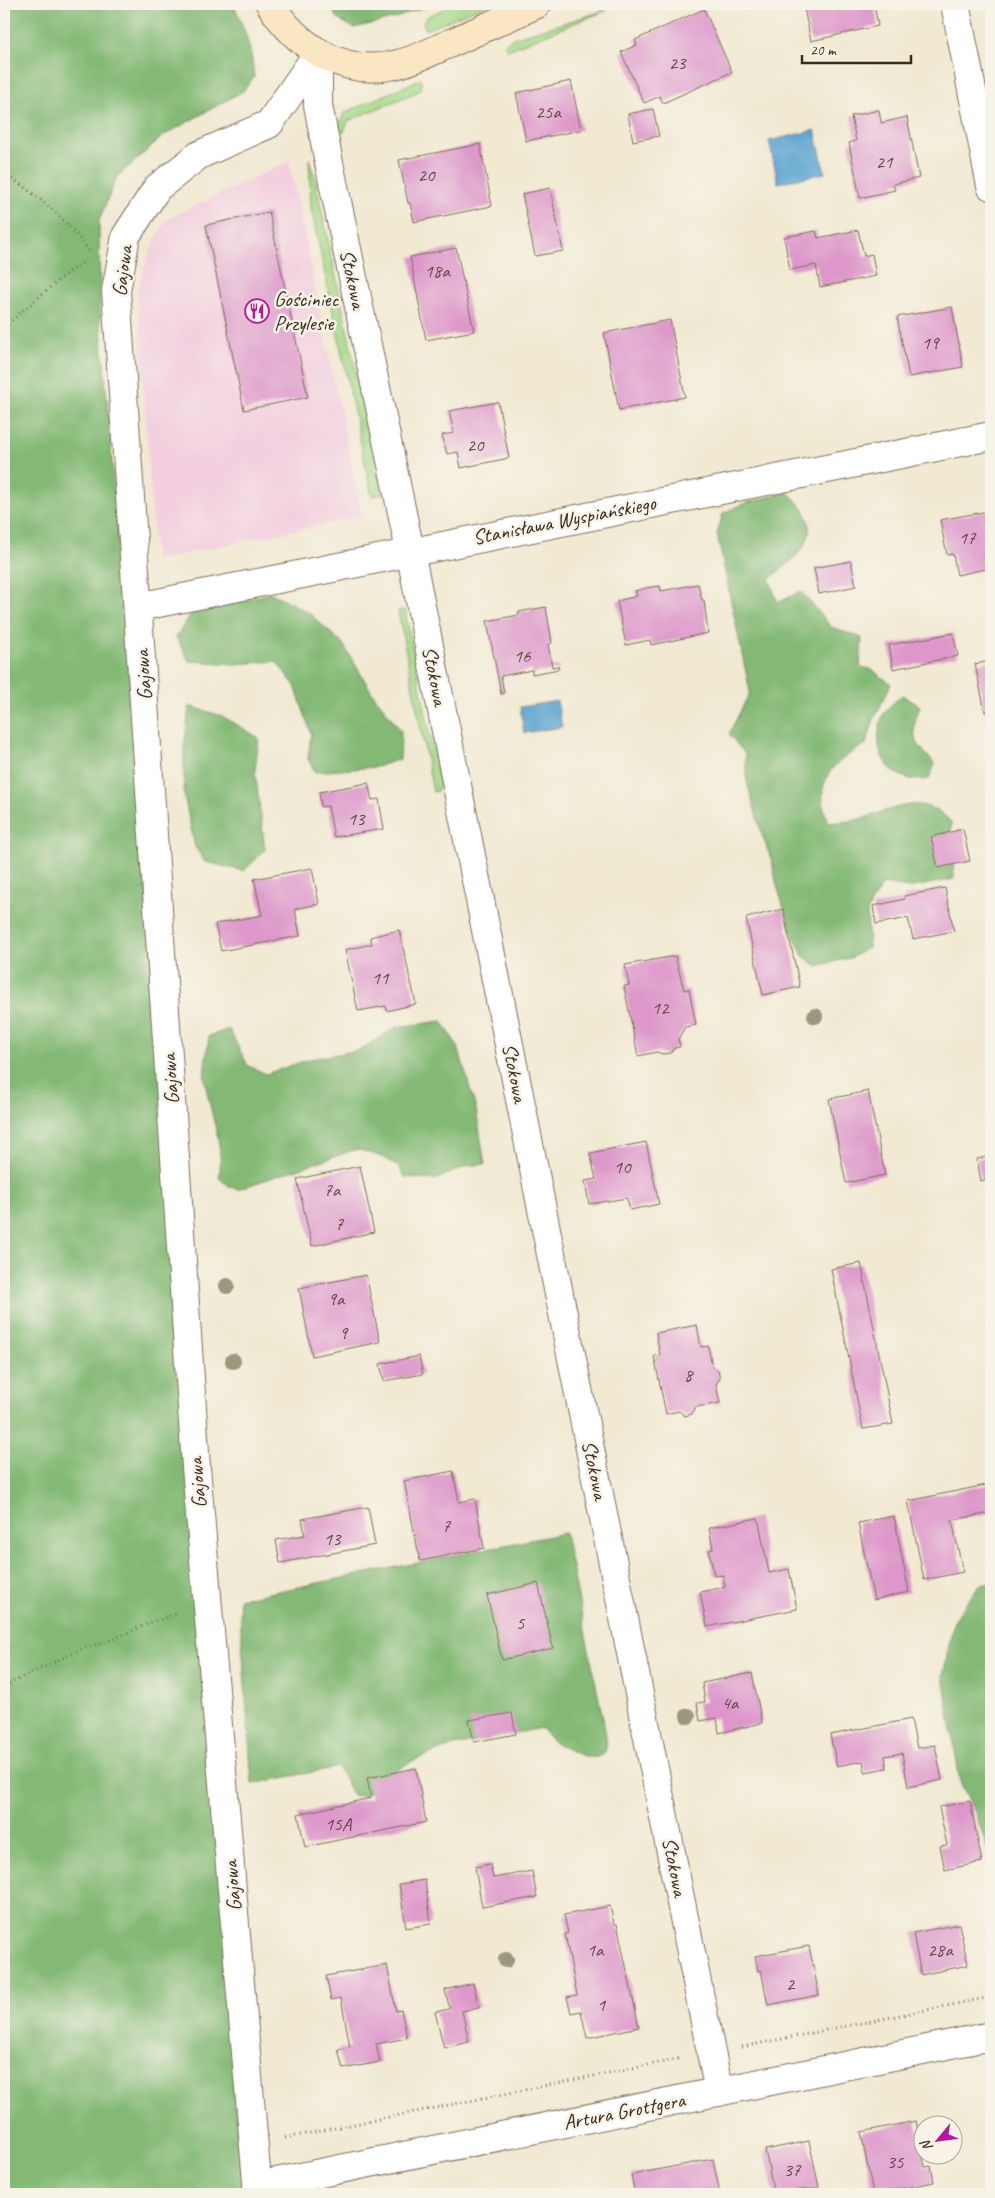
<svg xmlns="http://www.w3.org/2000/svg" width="995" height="2198" viewBox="0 0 995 2198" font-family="Caveat,sans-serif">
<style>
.built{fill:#f3cfdf}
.green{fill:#a4d989;stroke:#708254}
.forest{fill:#83b975;stroke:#5f724a}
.water{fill:#57a1cf;stroke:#496676}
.building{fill:#dd97ca}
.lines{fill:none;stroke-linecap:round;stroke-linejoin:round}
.street-casing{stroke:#7b6d5d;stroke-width:30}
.secondary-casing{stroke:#7b6d5d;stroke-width:30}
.path{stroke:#7b6d5d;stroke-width:3;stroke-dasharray:1 4;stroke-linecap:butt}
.street{stroke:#fff;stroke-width:28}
.secondary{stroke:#fbe6c4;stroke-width:28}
.tree{fill:#9b987e}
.labels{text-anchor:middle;stroke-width:5;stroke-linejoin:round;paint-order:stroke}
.number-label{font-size:19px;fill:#644549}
.street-label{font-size:21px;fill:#3b2a1e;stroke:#f7f3e8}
.poi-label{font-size:21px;fill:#3b2a1e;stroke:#f7f3e8;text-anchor:start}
</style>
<rect width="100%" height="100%" fill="#f7f3e8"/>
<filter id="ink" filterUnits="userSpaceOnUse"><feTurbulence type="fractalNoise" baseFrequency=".02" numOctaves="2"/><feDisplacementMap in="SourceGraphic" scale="10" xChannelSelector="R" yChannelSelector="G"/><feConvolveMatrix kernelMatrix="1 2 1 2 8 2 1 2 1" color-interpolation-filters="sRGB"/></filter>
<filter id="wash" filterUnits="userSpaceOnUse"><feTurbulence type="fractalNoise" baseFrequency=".0096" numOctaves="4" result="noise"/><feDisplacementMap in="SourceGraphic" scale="20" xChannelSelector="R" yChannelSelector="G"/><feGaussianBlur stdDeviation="1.12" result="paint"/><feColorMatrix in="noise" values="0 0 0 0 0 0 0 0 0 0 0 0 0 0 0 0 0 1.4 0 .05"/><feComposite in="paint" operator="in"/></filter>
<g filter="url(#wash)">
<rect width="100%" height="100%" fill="#f1e9d2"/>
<path class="built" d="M289,161L362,516L155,560L137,290L152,245L167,219Z"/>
<path class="green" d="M455,4H487L426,30L423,22L428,16Z
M607,10L508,50L504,45L513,38Z
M421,79V88L419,91L348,121L344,132L340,130L339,126L344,113Z
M309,159L315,179L382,494L372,496L311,208Z
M405,610L440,785L437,791L433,792L398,611Z"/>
<path class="forest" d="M4,4H233C245,27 252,51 254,77L243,91L163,136L116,178L99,221L100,316L254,2194H4Z
M328,4H432L396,18L354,28L338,19Z
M788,492C793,498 800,504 804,510C822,543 790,562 769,579L778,603L801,591L831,627L862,638L860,667L871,669L891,684L874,719L866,744C830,765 813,779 828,823C837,822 846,822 855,820C893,812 919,789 951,822L954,879L909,888L882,884L867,911L869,947L853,957L817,966L803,956L790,927L777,886L772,861L762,835L747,782L745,754L729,734L750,692L717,534L723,513L746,503Z
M271,593L308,612L343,644L371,691L401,731L400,759L376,767L315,772L308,759L311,733L295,686L276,661L235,664L189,661L176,637L191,614Z
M902,695L920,706C909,737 913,740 935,764L929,779C890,785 870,753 882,718C884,710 896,701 902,695Z
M189,706L222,716L259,738L255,770L265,850L244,871L205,862L195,847L184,795V750Z
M442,1021L458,1047L476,1109L485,1164L467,1166L434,1180L405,1177L398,1166L382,1157L357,1149L238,1189L230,1187L219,1178C225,1143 209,1113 205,1079C203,1066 208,1050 209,1036L229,1029L248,1066L266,1074L310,1059L360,1050L396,1027Z
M565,1533L603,1719C604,1728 610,1746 604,1753C596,1764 570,1751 561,1746C553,1742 546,1735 541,1728L445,1748L410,1762L381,1780L366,1795L353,1796L338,1767L252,1784L239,1599Z
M991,1583V1861L976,1814L960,1782L943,1676L954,1620L980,1585Z"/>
<path class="water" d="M815,130L825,173L778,183L769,141Z
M557,701L562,727L524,733L520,707Z"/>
<g id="blocks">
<path class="building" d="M803,4H874L878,26L811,41Z
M704,9L732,72L663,103L660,96L644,103L621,52L637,45L635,40Z
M571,81L581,130L526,141L516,93Z
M653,109L659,136L633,141L628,114Z
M879,110L881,123L907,117L919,178L893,184L895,190L860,198L849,143L856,141L851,116Z
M480,144L492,206L414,222L410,203H408L399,160Z
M550,188L563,251L535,256L522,194Z
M269,212L308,397L244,410L206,225Z
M858,230L864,256L872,254L876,276L820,287L816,265L790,270L784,237L816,231L818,238Z
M456,248L474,331L426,340L410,257Z
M952,307L963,367L909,377L897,317Z
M670,320L685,397L619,410L604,333Z
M498,402L509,458L461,468L458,452L447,454L442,435L454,433L449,411Z
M989,511L991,512V568L957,575L953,554L947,555L940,520Z
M851,561L856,586L819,594L814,568Z
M698,584L702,600H704L708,633L651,645L650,640L626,645L617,601L637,596L635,591L646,588L660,586L661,591Z
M546,607L552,643L548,644L552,667L558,666L559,669L532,674V670L501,676L504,693L501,694L487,621L519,615L518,612Z
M953,633L958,656L893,669L889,645Z
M991,661V711L985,712L975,664Z
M368,783L372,800L379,799L384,829L334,837L328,806L321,807L319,792Z
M963,829L970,861L938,868L931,837Z
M312,868L319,904L295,909L300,936L221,951L215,924L262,915L254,879Z
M945,888L954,931L913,939L908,918L876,924L873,906L905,899L904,896Z
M783,909L800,987L763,995L746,918Z
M399,930L416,1004L387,1011L386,1006L358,1011L345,950L372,944L370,937Z
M675,956L684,990L689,989L696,1025L685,1027L678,1039L680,1047L674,1048L671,1053L662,1054L657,1052L638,1056L624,986L629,985L625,965Z
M868,1091L885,1175L846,1183L829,1099Z
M646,1142L659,1204L630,1210L627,1198L589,1204L585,1181L596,1179L590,1153Z
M991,1156V1178L981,1181L977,1159Z
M360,1166L374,1232L312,1246L297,1179Z
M861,1263L893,1424L863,1429L831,1269Z
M366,1275L380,1342L312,1356L299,1288Z
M697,1325L701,1347L708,1346L712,1366L718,1370L720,1378L716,1384L720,1403L696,1407L692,1414L685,1416L679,1411L666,1414L654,1356L660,1355L656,1333Z
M419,1356L423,1374L384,1381L380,1364Z
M453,1471L459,1502L475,1499L484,1548L420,1561L404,1481Z
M991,1484V1513L952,1520L963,1572L924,1580L908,1501Z
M368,1507L375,1545L280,1563L276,1540L305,1535L302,1519Z
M894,1516L909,1592L874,1600L858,1523Z
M758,1518L769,1573L789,1569L797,1609L707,1627L700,1592L725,1587L723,1575L714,1576L709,1550L713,1549L709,1528Z
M538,1583L553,1648L502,1660L487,1595Z
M752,1673L762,1723L719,1733L717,1718L700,1721L697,1703L705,1702L702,1683Z
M512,1713L516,1734L474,1742L469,1720Z
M911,1719L917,1748L935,1745L942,1780L908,1787L902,1753L885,1756L887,1768L865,1772L863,1761L837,1766L830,1735Z
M416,1768L426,1822L305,1847L298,1814L371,1798L367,1778Z
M970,1801L982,1862L945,1870L940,1846L947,1845L939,1807Z
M490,1864L493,1878L532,1871L537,1897L482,1907L475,1867Z
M425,1880L431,1924L406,1928L399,1884Z
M610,1906L614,1924H617L639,2027L587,2038L581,2011L571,2013L567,1997L577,1995L565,1934L568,1933L564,1915Z
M959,1924L968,1965L921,1975L913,1933Z
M809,1946L819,1995L768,2005L761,1970L758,1971L755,1956Z
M387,1965L396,2011L401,2010L407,2038L376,2044L380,2062L343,2069L338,2049L350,2047L341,1998L331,2000L326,1976Z
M473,1983L479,2007L462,2011L469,2042L444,2048L435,2012L450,2009L445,1990Z
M916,2121L925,2167L931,2166L934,2182L873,2194L861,2132Z
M809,2141L819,2187L774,2194L765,2150Z
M713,2159L720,2194H635L631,2175Z"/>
</g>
</g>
<g filter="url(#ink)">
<use href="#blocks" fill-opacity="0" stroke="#7b6d5d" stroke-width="1"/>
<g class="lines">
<g class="street-casing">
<path id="street" d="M955,4L991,186
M318,53V105L328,158L410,551L719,2092
M138,607L991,436
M257,2186L991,2036
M258,2194L196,1467L116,291L126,236L157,188L199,155L269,124L318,53"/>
</g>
<g class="secondary-casing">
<path id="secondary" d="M270,4C296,45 342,77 394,65C414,61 432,51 451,43C480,30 508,17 537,4"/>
</g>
<path class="path" d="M4,173C39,197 64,216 89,251
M4,327L68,272L87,260
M4,1686L86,1647L105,1643L149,1623L175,1614
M742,2047L991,1997
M285,2138L678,2059"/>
<use href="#street" class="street"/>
<use href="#secondary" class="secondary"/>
</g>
<g class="tree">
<circle cx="815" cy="1016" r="8"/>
<circle cx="227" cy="1286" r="8"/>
<circle cx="233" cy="1361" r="8"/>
<circle cx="688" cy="1716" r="8"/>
<circle cx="506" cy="1960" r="8"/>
</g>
</g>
<defs>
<g id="restaurant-ring" transform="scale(1.25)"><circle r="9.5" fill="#f7f3e8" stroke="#b5179e" stroke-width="1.5"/><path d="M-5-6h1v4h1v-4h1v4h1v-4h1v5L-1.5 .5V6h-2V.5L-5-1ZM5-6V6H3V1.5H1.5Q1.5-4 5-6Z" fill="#b5179e"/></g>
</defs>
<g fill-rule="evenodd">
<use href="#restaurant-ring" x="257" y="311"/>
</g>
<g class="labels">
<g class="number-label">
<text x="677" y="69">23</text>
<text x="548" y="118">25a</text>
<text x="884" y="168">21</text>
<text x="426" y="181">20</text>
<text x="437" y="277">18a</text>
<text x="930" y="349">19</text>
<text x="475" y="451">20</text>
<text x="967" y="544">17</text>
<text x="522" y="662">16</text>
<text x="356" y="825">13</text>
<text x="380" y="984">11</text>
<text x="660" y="1014">12</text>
<text x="622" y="1173">10</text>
<text x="332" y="1196">7a</text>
<text x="339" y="1230">7</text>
<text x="336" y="1305">9a</text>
<text x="343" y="1339">9</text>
<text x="688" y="1381">8</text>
<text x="446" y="1532">7</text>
<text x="332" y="1545">13</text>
<text x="520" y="1629">5</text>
<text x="730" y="1709">4a</text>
<text x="338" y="1830">15A</text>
<text x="595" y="1956">1a</text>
<text x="940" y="1956">28a</text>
<text x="790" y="1990">2</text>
<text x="601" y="2011">1</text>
<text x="895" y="2168">35</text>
<text x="792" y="2176">37</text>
</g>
<g class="street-label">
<text transform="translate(122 271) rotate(-83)" y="7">Gajowa</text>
<text transform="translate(353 279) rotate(78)" y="7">Stokowa</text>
<text transform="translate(564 520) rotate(-11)" y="7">Stanisława Wyspiańskiego</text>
<text transform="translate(143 675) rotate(-94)" y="7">Gajowa</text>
<text transform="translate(435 676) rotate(79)" y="7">Stokowa</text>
<text transform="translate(515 1073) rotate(79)" y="7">Stokowa</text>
<text transform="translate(170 1079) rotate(-94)" y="7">Gajowa</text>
<text transform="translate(595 1470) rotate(78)" y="7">Stokowa</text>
<text transform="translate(197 1483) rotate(-95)" y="7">Gajowa</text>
<text transform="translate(675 1867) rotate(79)" y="7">Stokowa</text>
<text transform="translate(232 1886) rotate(-95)" y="7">Gajowa</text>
<text transform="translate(624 2111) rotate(-11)" y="7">Artura Grottgera</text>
</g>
<g class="poi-label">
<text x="274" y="306">Gościniec<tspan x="274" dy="24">Przylesie</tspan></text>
</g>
</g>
<rect width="995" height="2198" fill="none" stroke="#f7f3e8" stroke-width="20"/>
<g transform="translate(938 2140) rotate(241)"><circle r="24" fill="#f7f3e8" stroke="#aca397"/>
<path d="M0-4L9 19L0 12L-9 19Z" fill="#b5179e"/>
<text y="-8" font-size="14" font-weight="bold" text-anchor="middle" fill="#3b2a1e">N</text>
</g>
<path d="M802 55v8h109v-8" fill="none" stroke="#3b2a1e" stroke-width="2.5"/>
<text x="810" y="55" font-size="15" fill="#3b2a1e" stroke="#f7f3e8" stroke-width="4" paint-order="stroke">20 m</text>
</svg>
